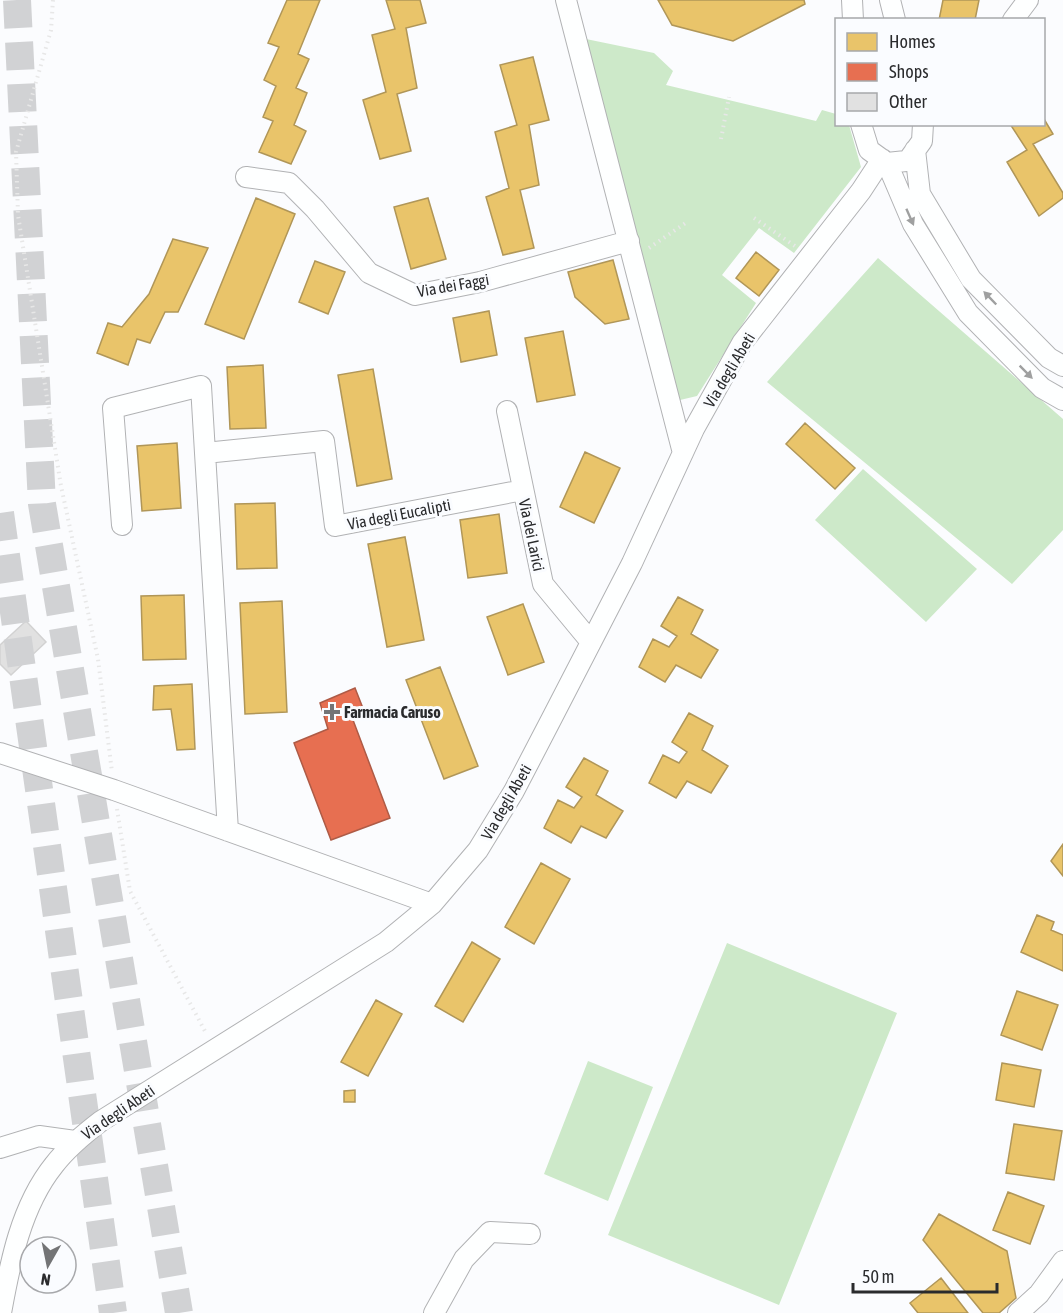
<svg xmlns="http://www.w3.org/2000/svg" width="1063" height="1313" viewBox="0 0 1063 1313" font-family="'Asap Condensed',sans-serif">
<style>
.green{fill:#cde9c9}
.homes{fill:#e9c46a;stroke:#b09658;stroke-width:1.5}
.shops{fill:#e76f51;stroke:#ae5b46;stroke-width:1.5}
.building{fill:#e1e1e1;stroke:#d2d2d2;stroke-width:1.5}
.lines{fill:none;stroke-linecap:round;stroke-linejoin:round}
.highway-tunnel{stroke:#d1d2d4;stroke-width:28;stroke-dasharray:28 14;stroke-linecap:butt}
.minor-casing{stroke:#b1b2b4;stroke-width:22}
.path{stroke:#e7e7e7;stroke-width:4;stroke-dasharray:1.5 4.5;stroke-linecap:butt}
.minor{stroke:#feffff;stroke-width:20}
.oneway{fill:#9fa0a0}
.poi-dot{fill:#737476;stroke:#fafcff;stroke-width:2}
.labels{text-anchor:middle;stroke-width:6;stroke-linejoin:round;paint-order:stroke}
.street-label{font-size:16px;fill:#2a2b2d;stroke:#fafcff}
.poi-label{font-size:16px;font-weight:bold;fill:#2a2b2d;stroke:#fafcff;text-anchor:start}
</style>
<rect width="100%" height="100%" fill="#fbfcfe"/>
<path class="green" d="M586,39L654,53L673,71L666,85L816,121L822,110L836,114V124L849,125L861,167L794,253L759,228L722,275L756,303L697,396L680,400L667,375Z
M878,258L1063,419V530L1012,584L767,382Z
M863,469L977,569L926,622L815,520Z
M727,943L897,1013L779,1305L608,1235Z
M588,1061L653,1087L608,1201L544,1174Z"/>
<path class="homes" d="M287,0H320L298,54L309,59L296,88L307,93L294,125L306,131L291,164L259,152L273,121L263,117L276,86L264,80L279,47L268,43Z
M386,0H420L426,23L406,28L417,88L397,94L411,151L380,159L363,100L386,92L372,35L395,29Z
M658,0H804L805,4L733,41L672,25Z
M943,0H979L975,20H939Z
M533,57L549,120L529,125L539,185L520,190L534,248L503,255L486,197L509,188L495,132L517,125L500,65Z
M1044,119L1053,134L1033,144L1063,193V198L1039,216L1007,162L1027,150L1010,124H1044Z
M256,198L295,214L244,339L205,324Z
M428,198L446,259L411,269L394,207Z
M173,239L208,248L178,312H165L150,343L137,339L128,365L97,353L108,323L122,327L149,294Z
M756,252L779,270L759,296L736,278Z
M613,260L629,319L605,324L575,297L568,272Z
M315,261L345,272L328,314L299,302Z
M489,311L497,355L461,362L453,318Z
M563,331L575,395L537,402L525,338Z
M263,365L266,428L230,429L227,367Z
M373,369L392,479L357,486L338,375Z
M805,423L855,468L835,489L786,444Z
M177,443L181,508L142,511L137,446Z
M585,452L620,468L594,523L560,507Z
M275,503L277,568L237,569L235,504Z
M499,514L507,573L468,578L460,520Z
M405,537L424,640L387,647L368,544Z
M184,595L186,659L143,660L141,596Z
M678,597L703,610L691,634L718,650L701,678L676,665L665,682L639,667L653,639L669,647L677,636L661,626Z
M282,601L287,712L245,714L240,603Z
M523,604L544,662L508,675L487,617Z
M440,667L478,766L444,779L406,680Z
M192,684L195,749L177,750L171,709L153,710L154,686Z
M689,713L713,726L702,750L728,766L711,793L687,781L676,798L649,783L663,755L679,763L687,752L672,742Z
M584,758L608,771L596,795L623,811L606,838L581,826L571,843L544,828L558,800L574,808L582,797L566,787Z
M1063,844V876L1051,861Z
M541,863L570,879L534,944L505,927Z
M1037,915L1054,922L1051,930L1063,935V971L1021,952Z
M472,942L500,959L463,1022L435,1006Z
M1017,991L1058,1005L1042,1050L1001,1035Z
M376,1000L402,1014L368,1076L341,1062Z
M1002,1063L1041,1070L1034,1107L996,1100Z
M355,1090V1102H344V1091Z
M1014,1124L1062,1131L1054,1180L1006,1173Z
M1008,1192L1044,1206L1030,1244L993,1230Z
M939,1214L1007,1251L1016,1298L999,1313H983L923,1240Z
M941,1278L968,1313H918L910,1303Z"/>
<path class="shops" d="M355,688L366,716L353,720L390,818L331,840L294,743L328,729L320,703Z"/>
<path class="building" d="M26,621L46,642L11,675L0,664V645Z"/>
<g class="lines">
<path class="highway-tunnel" d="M17,0L42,504L179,1313
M0,513L113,1313"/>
<g class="minor-casing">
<path id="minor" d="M566,0L683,453
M852,0L853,20
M890,0L895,20
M1013,20L1028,0
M861,124L869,150L887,163L913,224L968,313L1042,388L1063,400
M915,150L920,194L971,279L1049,358L1063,366
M887,163L906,161L909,159L922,141L923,124
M246,177L289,183L315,209L369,273L415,295L480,282L629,241
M507,411L543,584L591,642
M122,525L113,408L201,386L205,453
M0,753L114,790L432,904
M228,831L205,453L324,441L335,526L523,490
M0,1148L39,1136L75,1141
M1,1313C10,1263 21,1206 54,1165C67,1148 84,1134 101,1121L386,942L432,904L478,850L514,791L553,716L632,563L694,429L742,343L861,191L882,159
M434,1313L464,1259L490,1232L530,1234
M1018,1313L1039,1294L1063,1261"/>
</g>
<path class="path" d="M53,0L51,30L16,152L18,215L61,486L98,659L112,772
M721,139L729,97
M754,218L795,246
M649,248L687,222
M117,809L130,891L206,1033"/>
<use href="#minor" class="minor"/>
</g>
<defs><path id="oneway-solid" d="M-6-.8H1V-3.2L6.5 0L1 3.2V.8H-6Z" transform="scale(1.5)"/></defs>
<g class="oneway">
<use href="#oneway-solid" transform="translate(910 217) rotate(66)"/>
<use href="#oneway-solid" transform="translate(990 298) rotate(-134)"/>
<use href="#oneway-solid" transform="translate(1026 372) rotate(45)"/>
</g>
<path class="poi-dot" d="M329 703h6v6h6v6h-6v6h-6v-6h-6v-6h6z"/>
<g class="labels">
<g class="street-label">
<text transform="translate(453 285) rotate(-10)" y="6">Via dei Faggi</text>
<text transform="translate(729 370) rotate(-59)" y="6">Via degli Abeti</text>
<text transform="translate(399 514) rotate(-11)" y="6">Via degli Eucalipti</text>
<text transform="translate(532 535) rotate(78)" y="6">Via dei Larici</text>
<text transform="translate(506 802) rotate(-60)" y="6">Via degli Abeti</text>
<text transform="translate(118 1112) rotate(-34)" y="6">Via degli Abeti</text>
</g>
<g class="poi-label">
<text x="344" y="718">Farmacia Caruso</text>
</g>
</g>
<rect x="835" y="18" width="210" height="108" fill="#fafcff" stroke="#a7a8ab" stroke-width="1.5"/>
<rect x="847" y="33" width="30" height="18" fill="#e9c46a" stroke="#a7a8ab" stroke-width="1.5"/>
<text x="889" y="48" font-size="18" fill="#2a2b2d">Homes</text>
<rect x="847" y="63" width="30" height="18" fill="#e76f51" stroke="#a7a8ab" stroke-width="1.5"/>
<text x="889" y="78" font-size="18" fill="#2a2b2d">Shops</text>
<rect x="847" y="93" width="30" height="18" fill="#e1e1e1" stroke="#a7a8ab" stroke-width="1.5"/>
<text x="889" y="108" font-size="18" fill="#2a2b2d">Other</text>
<g transform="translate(48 1265) rotate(189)"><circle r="28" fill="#fafcff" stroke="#a7a8ab" stroke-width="1.5"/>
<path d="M0-4.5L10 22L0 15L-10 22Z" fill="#737476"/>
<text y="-9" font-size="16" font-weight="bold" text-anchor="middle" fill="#2a2b2d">N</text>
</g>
<path d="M853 1283v9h144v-9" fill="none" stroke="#2a2b2d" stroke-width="3"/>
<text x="862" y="1283" font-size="18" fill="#2a2b2d" stroke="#fafcff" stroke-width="4.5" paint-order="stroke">50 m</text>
</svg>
